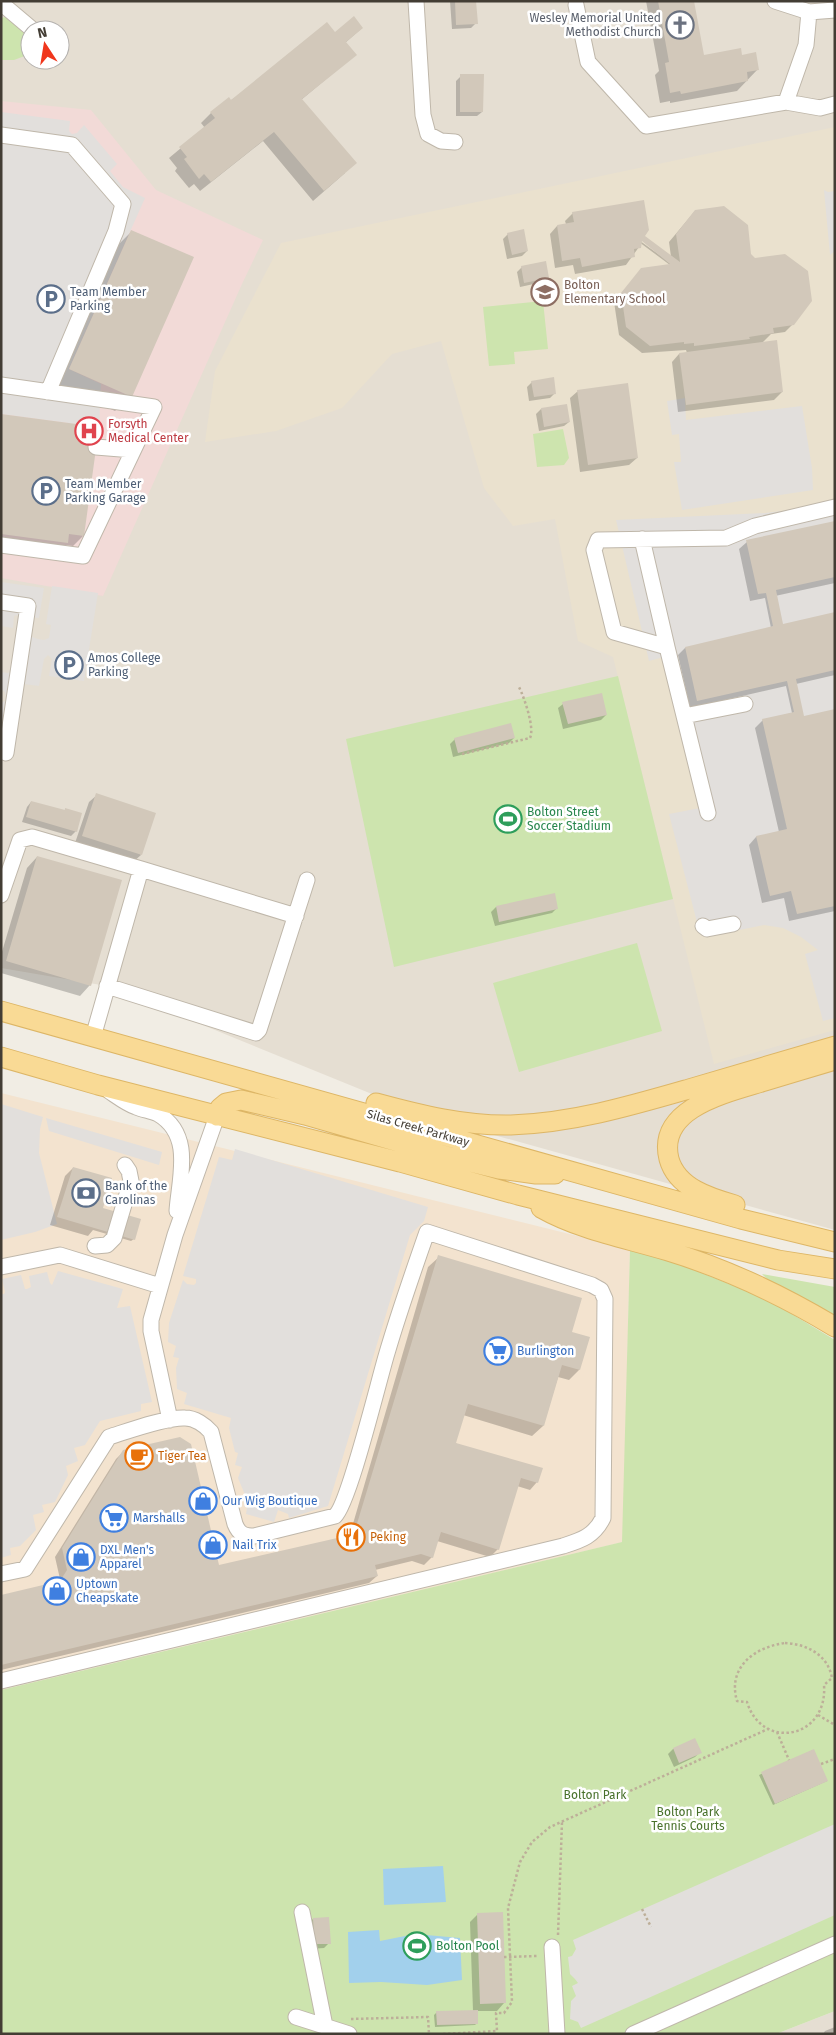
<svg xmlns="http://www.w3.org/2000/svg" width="836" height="2035" viewBox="0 0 836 2035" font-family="'Fira Sans',sans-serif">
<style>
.residential{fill:#e5ded2;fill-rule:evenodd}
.commercial{fill:#f3e3cf}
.education{fill:#eae1ce}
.medical{fill:#f2dad7}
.green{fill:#cde4ae}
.parking{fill:#e2dfdc}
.water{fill:#a2d0ec}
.shadow{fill:#0003}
.building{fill:#d2c8ba}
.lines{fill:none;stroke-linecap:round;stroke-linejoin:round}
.minor-casing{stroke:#bfb7aa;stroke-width:17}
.major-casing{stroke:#ddb666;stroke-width:21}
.path{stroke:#bdaf99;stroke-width:2.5;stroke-dasharray:2.5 2.5;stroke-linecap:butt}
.minor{stroke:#fff;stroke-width:15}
.major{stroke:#f9da95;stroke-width:19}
.labels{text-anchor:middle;stroke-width:5;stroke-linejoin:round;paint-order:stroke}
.worship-label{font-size:12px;fill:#5b616d;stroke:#fff;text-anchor:end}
.education-label{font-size:12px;fill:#785e54;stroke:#fff;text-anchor:start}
.service-label{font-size:12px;fill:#4e5e75;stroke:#fff;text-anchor:start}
.health-label{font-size:12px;fill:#be3a42;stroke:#fff;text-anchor:start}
.leisure-label{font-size:12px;fill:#27864d;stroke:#fff;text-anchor:start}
.street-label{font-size:12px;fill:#433d34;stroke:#fff}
.shop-label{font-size:12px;fill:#366cbe;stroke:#fff;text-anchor:start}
.food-label{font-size:12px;fill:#c56008;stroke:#fff;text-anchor:start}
.park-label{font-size:12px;fill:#48712b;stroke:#fff}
</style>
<rect width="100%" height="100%" fill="#f1ede4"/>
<path class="residential" d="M1,1H835V1230L426,1116L107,986L1,968ZM30,30H60V60H30Z
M835,2011V2034H776Z"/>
<path class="commercial" d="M1,1093L630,1249L623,1542L1,1690Z"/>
<path class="education" d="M835,127V1030L714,1064L613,657L578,641L555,519L513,526L484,488L441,341L392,354L342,408L276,431L205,442L215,371L281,243Z"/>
<path class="medical" d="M1,101L91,110L156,190L263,240L242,284L103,596L1,578Z"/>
<path class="green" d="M10,16L30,33V54L14,60H1V18Z
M543,301L548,349L514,352L515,364L489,366L483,307Z
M563,429L569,458L564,465L537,467L533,434Z
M618,676L673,899L394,967L346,739Z
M637,943L662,1031L519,1072L493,983Z
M630,1249L684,1266L767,1299L835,1340V2011L776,2034H1V1690L622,1542Z
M762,1274L835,1287V1317L767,1279Z"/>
<path class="parking" d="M1,112L70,121L69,131L72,134L77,133L84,125L117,164L110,171L114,176L123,187L145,198L69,369L101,384L99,427L1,414Z
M824,190L828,192L835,191V251L830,255Z
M685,398L686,420L802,406L812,468L813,490L682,510L674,462H681L679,434L672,435L667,401Z
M835,502V1018L823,1021L805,954L818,950L801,937L783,928L764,925L705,937L700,934L669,814L700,808L664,659L660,658L649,661L616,520L765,513L815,507Z
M1,582L44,588L39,618L31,617L29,631L32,637L38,639L44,640L49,638L51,625L46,624L52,586L98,593L84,681L49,676L52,659L48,655L44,659L39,686L24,684L12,759L1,757V703L5,701L6,698L5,692L1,689V672L8,673L11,671L19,617L17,615L14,616L13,628L1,626Z
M1,1104L43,1117L40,1129L39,1153L57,1224L35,1232L1,1240Z
M46,1118L162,1152L159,1165L49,1131Z
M235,1149L428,1207L424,1221L410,1235L328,1506L289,1518L288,1514L278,1510L274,1522L246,1514L248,1502L238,1478L242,1467L235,1465L238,1453L235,1452L229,1428L231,1418L184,1404L187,1393L177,1389L176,1368L179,1358L173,1357L176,1346L168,1342L169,1323L183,1280L187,1284L194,1285L196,1283V1279L183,1276L219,1157L232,1160Z
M58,1271L123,1289L117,1308L130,1306L152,1402L141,1404V1411L100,1421L85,1445L74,1448L78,1461L66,1466L68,1475L55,1502L42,1505L44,1512L33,1515L36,1530L20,1546L10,1548L11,1555L1,1558V1294H4L5,1292L2,1279L21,1275L25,1289H27L31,1287L29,1276L47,1272L50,1283L52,1285Z
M835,1824V1915L581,2028L578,2022L570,2019L571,2001L576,1996L572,1986L578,1983L575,1979L570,1974L568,1957L572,1956L576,1949L573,1940Z"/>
<path class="water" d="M443,1866L446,1902L384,1905L383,1869Z
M379,1930L380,1941L415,1934L460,1938L462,1980L427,1985L381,1982L349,1983L348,1932Z"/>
<path class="shadow" d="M450,1H475L476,23L471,28L452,29Z
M646,1H693L703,56H741L758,69L737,91L670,103V101L660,103L655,75L659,71Z
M362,28L345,43L355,55L301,100L345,173L313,201L263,141L200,191L194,184L189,188L175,171L177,168L169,158L205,128L201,123L211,113L335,33Z
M461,76L482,112L477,116H456V81Z
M695,211L750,254L793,324L785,332L771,334L762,343L782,392L774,400L678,412L672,362L679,354L687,353L686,350L642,353L619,335L614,302L637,275L670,265L639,242V247L626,265L575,274L573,265L555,268L550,234L557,226L566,224L565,221L573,213L636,238L672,264L669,242Z
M132,231L130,396L115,411L55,384L117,246Z
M508,234L527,251L522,256L507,259L503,239Z
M522,267L548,277L543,282L520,287L517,272Z
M532,382L555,393L550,398L529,401L527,387Z
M578,391L637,458L629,465L580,472L570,398Z
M541,409L569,422L564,426L539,431L536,414Z
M1,415L83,536L73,546L65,545L57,553L1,546Z
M835,522V583L775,596L779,626L835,613V675L796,684L803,717L835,710V911L789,921L784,898L762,903L749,845L756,837L779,832L755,728L763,720L792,713L786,686L690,708L678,655L685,648L771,628L765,598L750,601L739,549L747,542Z
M563,704L606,715L601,720L563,729L558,708Z
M514,738L509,743L453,757L450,744L455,739Z
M97,795L141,855L133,862L75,843L89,802Z
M31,802L63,811L66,809L76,831L71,836L22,822L27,807Z
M37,857L90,985L80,996L1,973V955L27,868Z
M496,907L557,908L552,913L495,926L491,912Z
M73,1168L101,1208L134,1239L131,1241L93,1230L88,1236L50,1225L65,1176Z
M439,1257L571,1333L589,1338L579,1370L569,1380L558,1377L543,1426L532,1436L463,1415L455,1443L537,1482L530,1490L517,1486L498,1549L490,1557L437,1541L432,1557L424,1565L412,1561L375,1570L377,1576L369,1583L1,1670V1596L57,1583L60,1579L55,1557L116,1459L124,1451L218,1567L346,1537L350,1534L428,1267Z
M695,1740L700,1752L695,1757L674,1767L668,1754L673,1749Z
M813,1750L827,1781L773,1805L759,1775Z
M478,1914L504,2003L497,2011H477V2023L475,2025L435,2027L434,2015L437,2012L473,2011L470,1922Z
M313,1919L329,1943L324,1948L309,1949L308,1924Z
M835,2027V2034H823L825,2031Z"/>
<path class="building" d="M455,1H476L478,24L456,25Z
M658,1H694L704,55L741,48L742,55L756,52L759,70L747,72L748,81L681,94L680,91L670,93L665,63L669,62Z
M354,16L363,28L346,42L357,55L302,99L357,163L324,191L274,132L211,182L204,174L199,179L184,159L187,157L179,147L215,118L210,112L229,97L231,100L327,22L335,32Z
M460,74H484L483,112H460Z
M644,200L649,230L645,236L680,262L676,234L695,210L724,206L748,225L751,254L755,258L785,254L808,271L812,301L794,325L773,328L774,333L749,337L750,339L694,346V343L684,344V342L650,346L626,327L621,293L641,268L670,264L642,241L641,248L634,249L635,257L582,267L580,258L562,261L557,225L574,222L572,212Z
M524,229L528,251L512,255L507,233Z
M131,230L194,257L132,397L69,369Z
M546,261L549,278L524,283L521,266Z
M777,340L783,392L686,405L679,353Z
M554,377L556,394L534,397L531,381Z
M628,383L638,458L588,465L577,390Z
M567,404L570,422L544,427L541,408Z
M1,414L99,427L84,536L69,534L68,543L1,534Z
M835,521V577L776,590L783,624L835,612V670L796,679L804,716L835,709V906L797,914L791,891L770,896L756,836L787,829L762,719L794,712L787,681L697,701L685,647L773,626L766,593L758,594L746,540Z
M602,693L607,715L568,724L562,702Z
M511,723L515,738L458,753L454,738Z
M96,793L156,813L142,855L82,836Z
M31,801L65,810V808L82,813L77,832L26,817Z
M37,856L122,880L91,986L6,961Z
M555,893L558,909L499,922L496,906Z
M73,1167L112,1178L103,1208L141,1219L135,1240L57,1217Z
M438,1255L582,1298L572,1332L590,1337L580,1370L562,1365L544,1426L468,1404L456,1443L543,1468L538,1483L521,1478L499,1550L441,1532L433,1558L421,1554L375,1565L378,1576L1,1665V1595L60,1581L67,1570L62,1548L123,1450L180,1437L191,1444L219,1565L346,1536L356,1527Z
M695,1738L702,1753L679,1763L673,1748Z
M814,1749L828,1781L775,1804L761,1772Z
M503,1912L506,2003L480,2004L477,1913Z
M329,1917L331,1944H314L313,1918Z
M478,2010V2024L437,2025L436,2011Z"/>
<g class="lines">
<g class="minor-casing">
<path id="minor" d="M416,1L423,115L428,134L441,141L455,142
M775,1L809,12
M1,3L33,30
M576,5L588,62L646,126L786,102L820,108L835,104
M786,102L806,45L809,12L835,10
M1,135L72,145L123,204L116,231L48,392
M1,385L154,407L83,556L1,545
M96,447L133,450
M642,539L667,647
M1,602L28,606L6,753
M684,716L745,704
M708,813L667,647L614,632L594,550L598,540L726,538L755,526L835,507
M141,869L296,916
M1,895L20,840L32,837L141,869L93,1037
M703,926L707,929L733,924
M107,986L256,1033L259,1030L307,880
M109,1091C118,1097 127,1104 136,1107C143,1110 152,1111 158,1114C194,1135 179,1179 177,1211
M95,1246L107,1245L114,1238L131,1181L129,1171L125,1165
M1,1267L60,1255L160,1286
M170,1420L151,1331V1320L175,1235L217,1116
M1,1574L25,1569L109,1437C128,1431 166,1417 185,1418C195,1418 205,1425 211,1432L235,1524C239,1534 244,1536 254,1536L335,1516C349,1504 379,1379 387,1353C399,1312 413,1272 427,1232L592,1285L601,1290L605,1299L603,1518C594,1536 582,1540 563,1546L1,1681
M302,1912L325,2026
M552,1947L557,2034
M296,2017L349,2034
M633,2034L835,1944"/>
</g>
<g class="major-casing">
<path id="major" d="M1,1011L741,1219L835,1242
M1,1057L98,1085L400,1162L518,1195L778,1260L835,1269
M376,1103C420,1115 465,1126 511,1125C572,1123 630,1106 689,1089C738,1075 786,1060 835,1046
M217,1116L220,1108L226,1103L241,1100L305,1115L450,1157L499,1169L536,1174H555
M735,1205C710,1198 677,1188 669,1159C656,1107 730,1092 765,1081C788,1074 812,1067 835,1060
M541,1208C580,1230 625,1238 668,1251C727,1269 782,1295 835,1327"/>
</g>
<path class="path" d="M462,754L530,738C535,728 524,697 519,687
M785,1643C807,1644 828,1655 832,1678L824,1685C828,1739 762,1751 747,1702L737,1701C727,1667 755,1647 785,1643Z
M818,1715L835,1725
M777,1732L789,1760
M821,1764L835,1759
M642,1909L651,1927
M558,1935L562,1822
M504,1957L538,1956
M351,2019L428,2017L429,2034
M443,2034L497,2031L496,2013H504L512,2002L508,1908L520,1862L532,1842L550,1827L768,1729"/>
<use href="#minor" class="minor"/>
<use href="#major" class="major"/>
</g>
<defs>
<g id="church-ring" transform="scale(1.4375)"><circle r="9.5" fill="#fff" stroke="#6b7280" stroke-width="1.5"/><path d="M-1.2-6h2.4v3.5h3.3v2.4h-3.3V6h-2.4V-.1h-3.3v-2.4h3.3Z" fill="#6b7280"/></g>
<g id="school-ring" transform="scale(1.4375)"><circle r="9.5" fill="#fff" stroke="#8d6e63" stroke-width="1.5"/><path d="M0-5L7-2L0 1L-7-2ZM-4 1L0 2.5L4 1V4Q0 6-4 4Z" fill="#8d6e63"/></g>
<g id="parking-ring" transform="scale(1.4375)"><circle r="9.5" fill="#fff" stroke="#5c6f8a" stroke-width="1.5"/><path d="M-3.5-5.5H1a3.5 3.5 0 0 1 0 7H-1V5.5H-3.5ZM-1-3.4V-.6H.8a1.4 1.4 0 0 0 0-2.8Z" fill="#5c6f8a"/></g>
<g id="hospital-ring" transform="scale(1.4375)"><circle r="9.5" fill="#fff" stroke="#e0444e" stroke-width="1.5"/><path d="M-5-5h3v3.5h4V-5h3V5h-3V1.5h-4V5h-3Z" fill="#e0444e"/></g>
<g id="stadium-ring" transform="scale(1.4375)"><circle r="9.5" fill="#fff" stroke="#2e9e5b" stroke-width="1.5"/><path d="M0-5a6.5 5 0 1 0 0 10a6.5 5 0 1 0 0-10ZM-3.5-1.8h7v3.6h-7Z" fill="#2e9e5b"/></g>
<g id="bank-ring" transform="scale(1.4375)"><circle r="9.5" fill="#fff" stroke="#5c6f8a" stroke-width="1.5"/><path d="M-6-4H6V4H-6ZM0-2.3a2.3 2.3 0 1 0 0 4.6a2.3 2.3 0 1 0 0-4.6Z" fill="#5c6f8a"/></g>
<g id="supermarket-ring" transform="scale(1.4375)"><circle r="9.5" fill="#fff" stroke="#3f7fe0" stroke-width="1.5"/><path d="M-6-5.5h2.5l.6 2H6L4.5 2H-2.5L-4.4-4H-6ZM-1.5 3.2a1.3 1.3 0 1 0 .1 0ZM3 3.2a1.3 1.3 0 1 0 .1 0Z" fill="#3f7fe0"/></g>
<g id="cafe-ring" transform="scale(1.4375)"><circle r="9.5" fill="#fff" stroke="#e8710a" stroke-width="1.5"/><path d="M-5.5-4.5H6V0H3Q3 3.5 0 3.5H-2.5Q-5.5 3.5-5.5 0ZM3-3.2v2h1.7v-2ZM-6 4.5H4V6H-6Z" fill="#e8710a"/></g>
<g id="shop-ring" transform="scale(1.4375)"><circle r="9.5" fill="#fff" stroke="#3f7fe0" stroke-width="1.5"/><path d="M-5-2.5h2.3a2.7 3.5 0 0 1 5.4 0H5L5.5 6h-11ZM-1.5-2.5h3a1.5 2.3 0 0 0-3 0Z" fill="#3f7fe0"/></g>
<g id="restaurant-ring" transform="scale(1.4375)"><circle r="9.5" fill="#fff" stroke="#e8710a" stroke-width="1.5"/><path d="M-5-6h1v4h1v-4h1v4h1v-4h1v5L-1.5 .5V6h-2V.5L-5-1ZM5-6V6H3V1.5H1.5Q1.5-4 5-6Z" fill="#e8710a"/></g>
</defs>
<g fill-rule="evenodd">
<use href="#church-ring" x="680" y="25"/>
<use href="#school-ring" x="545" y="292"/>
<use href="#parking-ring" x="51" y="299"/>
<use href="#hospital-ring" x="89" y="431"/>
<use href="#parking-ring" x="46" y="491"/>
<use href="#parking-ring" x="69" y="665"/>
<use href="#stadium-ring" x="508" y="819"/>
<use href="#bank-ring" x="86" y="1193"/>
<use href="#supermarket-ring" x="498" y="1351"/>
<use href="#cafe-ring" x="139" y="1456"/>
<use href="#shop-ring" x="203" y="1501"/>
<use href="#supermarket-ring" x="114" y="1518"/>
<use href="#restaurant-ring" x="351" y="1537"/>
<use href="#shop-ring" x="213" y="1545"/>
<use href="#shop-ring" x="81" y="1557"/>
<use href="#shop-ring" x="57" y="1591"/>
<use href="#stadium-ring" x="417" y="1946"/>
</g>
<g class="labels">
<g class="worship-label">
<text x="661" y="22">Wesley Memorial United<tspan x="661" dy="14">Methodist Church</tspan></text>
</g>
<g class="education-label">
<text x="564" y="289">Bolton<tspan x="564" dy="14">Elementary School</tspan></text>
</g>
<g class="service-label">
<text x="70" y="296">Team Member<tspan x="70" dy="14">Parking</tspan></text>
<text x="65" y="488">Team Member<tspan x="65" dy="14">Parking Garage</tspan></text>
<text x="88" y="662">Amos College<tspan x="88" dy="14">Parking</tspan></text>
<text x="105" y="1190">Bank of the<tspan x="105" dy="14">Carolinas</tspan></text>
</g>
<g class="health-label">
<text x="108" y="428">Forsyth<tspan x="108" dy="14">Medical Center</tspan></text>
</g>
<g class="leisure-label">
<text x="527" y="816">Bolton Street<tspan x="527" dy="14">Soccer Stadium</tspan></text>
<text x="436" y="1950">Bolton Pool</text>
</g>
<g class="street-label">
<text transform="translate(418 1128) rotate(16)" y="4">Silas Creek Parkway</text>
</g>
<g class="shop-label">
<text x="517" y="1355">Burlington</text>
<text x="222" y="1505">Our Wig Boutique</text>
<text x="133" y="1522">Marshalls</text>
<text x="232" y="1549">Nail Trix</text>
<text x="100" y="1554">DXL Men's<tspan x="100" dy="14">Apparel</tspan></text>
<text x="76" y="1588">Uptown<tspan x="76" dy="14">Cheapskate</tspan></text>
</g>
<g class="food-label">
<text x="158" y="1460">Tiger Tea</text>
<text x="370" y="1541">Peking</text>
</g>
<g class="park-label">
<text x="595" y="1799">Bolton Park</text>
<text x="688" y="1816">Bolton Park<tspan x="688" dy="14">Tennis Courts</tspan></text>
</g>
</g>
<rect width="836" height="2035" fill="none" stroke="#433d34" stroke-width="5"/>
<g transform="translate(45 45) rotate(348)"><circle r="24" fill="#ffffff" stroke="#b4b1ae"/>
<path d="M0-4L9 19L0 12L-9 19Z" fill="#f0361c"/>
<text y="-8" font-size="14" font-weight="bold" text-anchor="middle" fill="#433d34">N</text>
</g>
</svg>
